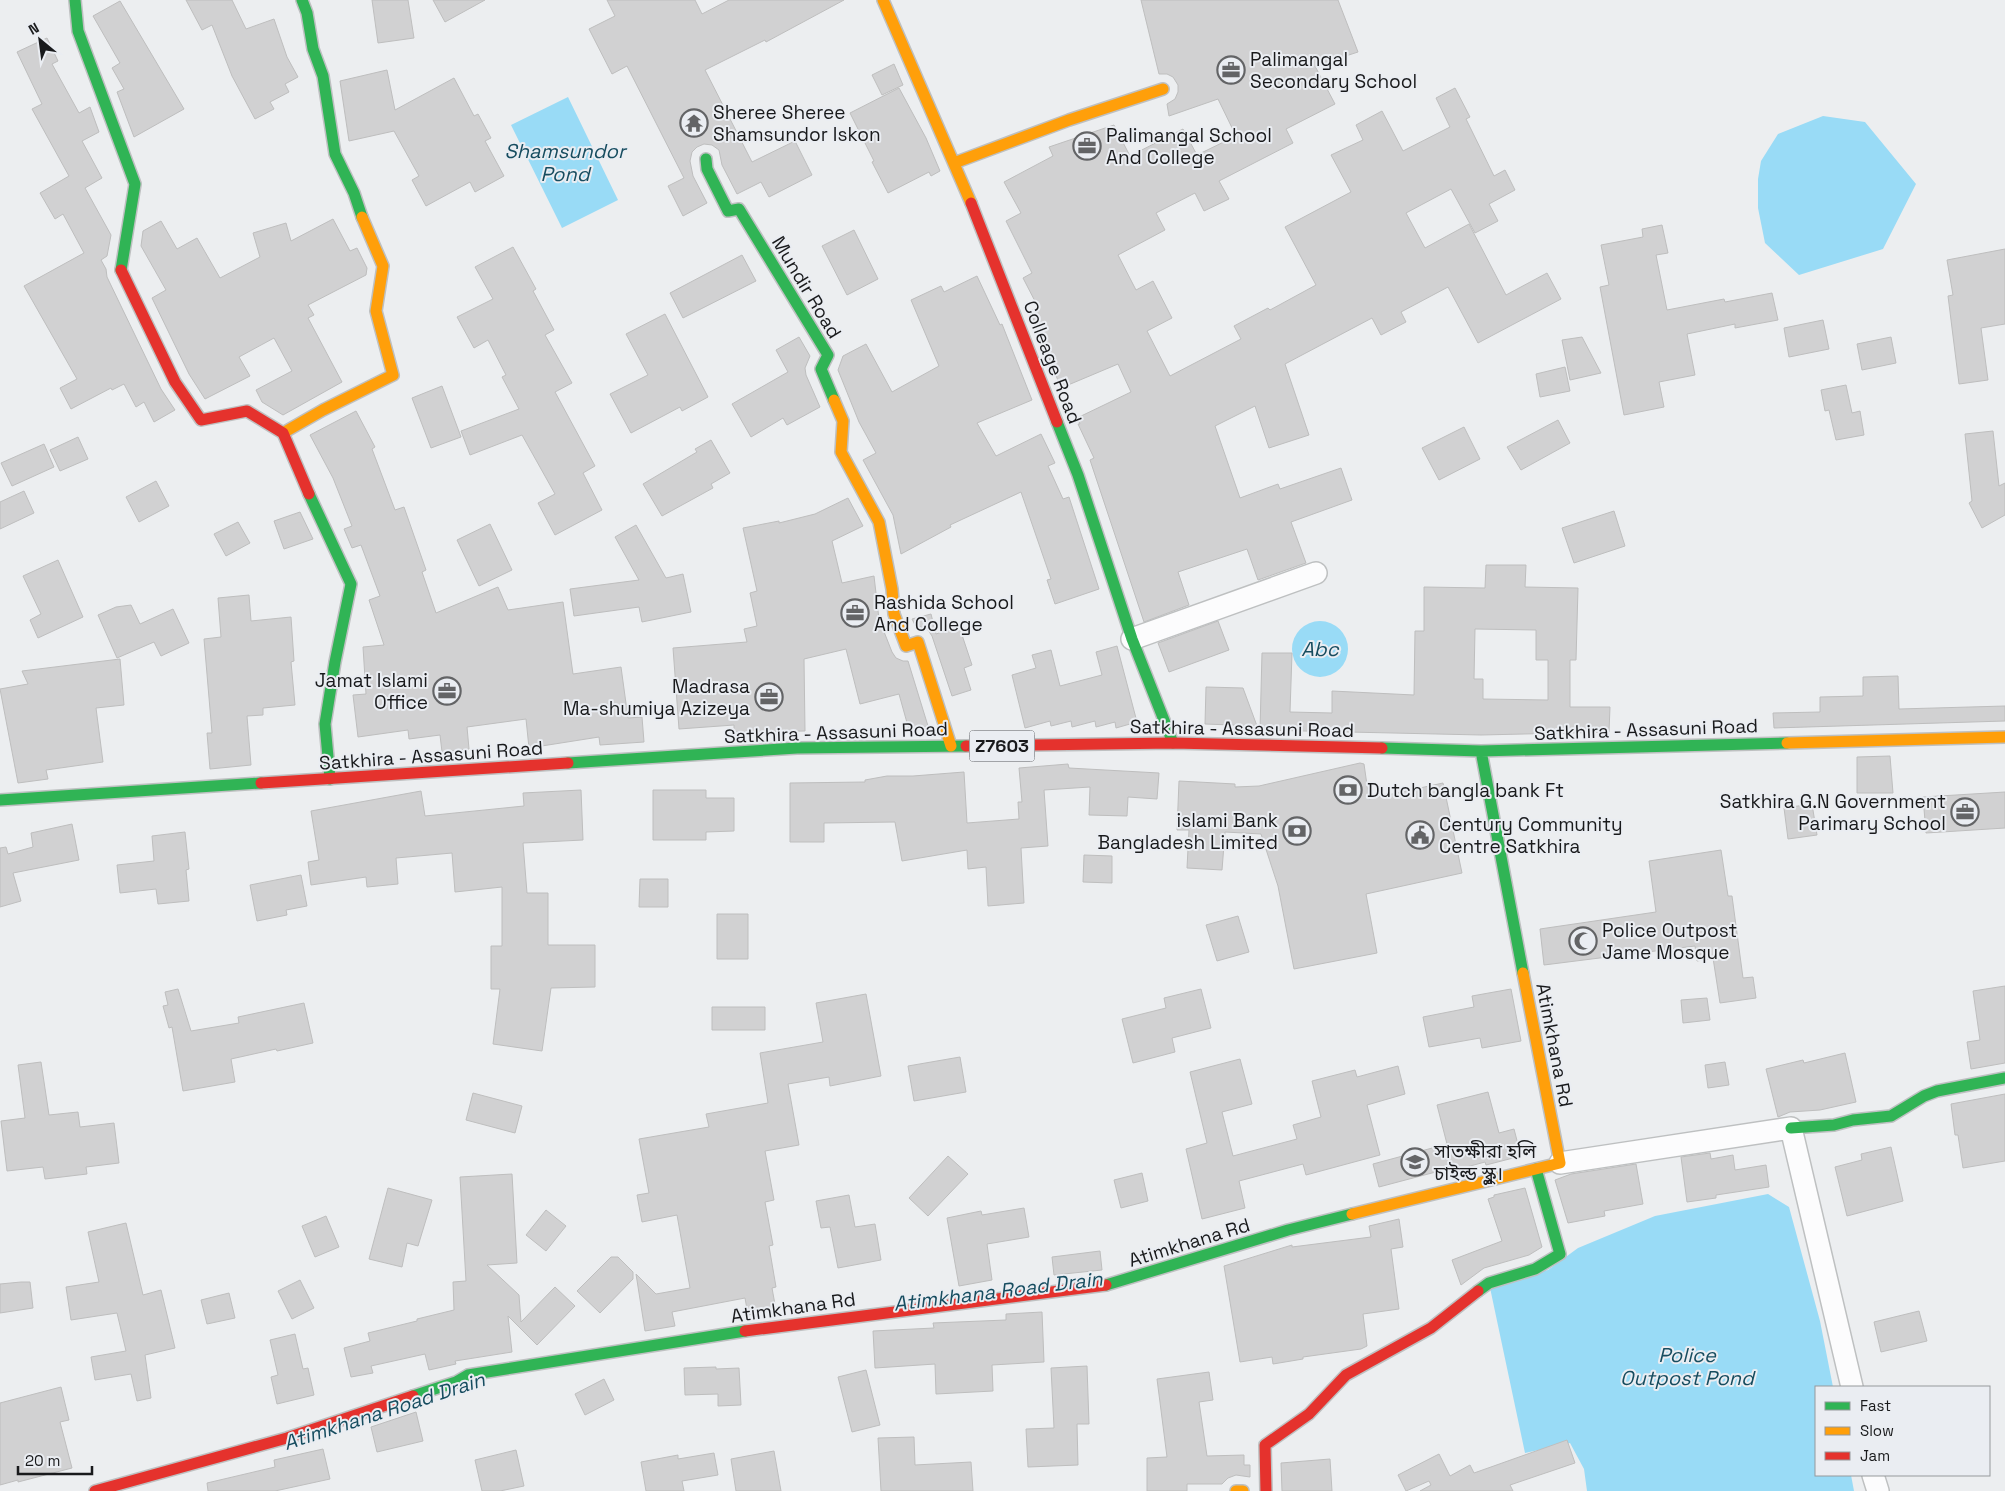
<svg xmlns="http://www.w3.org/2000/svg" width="2005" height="1491" viewBox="0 0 2005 1491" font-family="'Space Grotesk','Noto Sans Bengali',sans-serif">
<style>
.water{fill:#99dbf6}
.building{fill:#d1d1d2;stroke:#bebebe;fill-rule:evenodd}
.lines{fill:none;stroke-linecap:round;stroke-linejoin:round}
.street-casing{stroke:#bec0c1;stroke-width:24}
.fast-casing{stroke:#bec0c1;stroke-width:14}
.slow-casing{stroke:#bec0c1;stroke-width:14}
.jam-casing{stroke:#bec0c1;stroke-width:14}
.street{stroke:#fcfcfd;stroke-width:21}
.fast{stroke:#30b455;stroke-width:11}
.slow{stroke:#ff9f0a;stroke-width:11}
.jam{stroke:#e5322d;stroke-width:11}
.labels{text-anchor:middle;stroke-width:4;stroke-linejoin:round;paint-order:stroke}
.shield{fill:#eaedf2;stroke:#58595c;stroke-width:1}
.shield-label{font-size:18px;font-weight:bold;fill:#191a1c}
.poi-label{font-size:19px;fill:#191a1c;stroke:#eaedf2;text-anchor:start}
.street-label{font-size:19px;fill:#191a1c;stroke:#eaedf2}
.water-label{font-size:20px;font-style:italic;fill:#164c5f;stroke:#eaedf2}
</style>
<rect width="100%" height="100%" fill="#eceef0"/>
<path class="water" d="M568,97L618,200L562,228L511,125Z
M1823,116L1865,122L1916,184L1883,249L1799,275L1765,243L1758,208V179L1761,161L1778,134Z
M1292 649a28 28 0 1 1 56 0a28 28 0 1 1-56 0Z
M1768,1194L1789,1207L1820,1321L1833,1387H1816V1475H1851L1854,1491H1587L1584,1469L1570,1443L1525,1453L1489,1283L1548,1270L1578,1248L1655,1216Z"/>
<path class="building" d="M186,0H232L246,29L274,19L287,57L298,77L285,84L289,92L270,102L274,109L255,119L232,76L212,25L202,30Z
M372,0H408L414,38L378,43Z
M433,0H485L445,22Z
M607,0H695L702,14L729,0H844L766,42L765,40L705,70L752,162L795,141L812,175L769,197L761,182L737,194L722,165L719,150L712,145L704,144L697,147L692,152L690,161L693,176L707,203L683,216L668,186L684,178L627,66L612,74L589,29L615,16Z
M1141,0H1338L1358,52L1315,66L1335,104L1286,129L1293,143L1219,181L1229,199L1204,211L1195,193L1156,213L1165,230L1118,255L1136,290L1153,281L1172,318L1147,331L1170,376L1241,339L1234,326L1268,308L1270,310L1316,285L1285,227L1351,192L1331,155L1363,140L1356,125L1382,111L1403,151L1450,127L1436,98L1455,88L1470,117L1466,119L1494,176L1505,170L1515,190L1489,204L1498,221L1475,233L1451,189L1406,213L1425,248L1469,224L1506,295L1547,273L1561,299L1478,343L1448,287L1401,312L1406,322L1381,335L1372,318L1285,364L1309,435L1269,448L1255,406L1215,426L1240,498L1278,484L1280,489L1341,468L1352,500L1291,522L1306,563L1258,580L1247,549L1178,572L1189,605L1144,622L1090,460L1094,458L1078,424H1080L1077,418L1131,392L1118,364L1061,388L1030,311L1038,307L1023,278L1032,273L1006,221L1021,213L1004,182L1053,156L1049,147L1114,125L1130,156L1183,129L1197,155L1236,136L1218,99L1169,116L1167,104L1175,99L1178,92V85L1173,77L1167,74H1159Z
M120,1L184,109L134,137L117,92L124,89L112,68L120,63L93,16Z
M47,38L58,61L52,64L79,113L90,107L99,132L82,141L102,178L85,188L111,235L107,256L101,260L106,269L107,277L161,389L175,410L154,422L144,402L136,407L124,384L112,390L111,388L71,409L60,388L77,379L24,286L84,253L63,214L55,219L40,193L69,176L32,109L42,104L17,52Z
M894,64L903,85L882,95L872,75Z
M387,70L395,110L454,78L474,116L478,114L491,138L485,141L504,176L475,192L470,182L426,206L412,180L419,176L394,131L349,141L340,81Z
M899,88L926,138L940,171L931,176L929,172L888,193L872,162L874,161L850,113Z
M333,219L350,251L357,248L367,268L366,275L308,305L314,315L308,318L342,382L283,415L262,402L256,390L292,371L274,338L239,357L250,376L205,399L189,374L152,298L166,290L141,246L143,231L161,221L177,249L197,238L220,278L260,257L253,233L286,223L291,241Z
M1662,225L1668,253L1656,255L1667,310L1724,299L1725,302L1772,293L1778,320L1735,328V324L1687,334L1695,375L1659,382L1664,407L1624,415L1600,287L1609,285L1601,245L1643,237L1642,229Z
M854,230L878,279L847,295L822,246Z
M513,247L536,289L533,291L554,330L545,335L572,383L555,392L595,466L583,473L602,510L555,535L538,503L555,494L522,435L470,455L461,431L519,409L502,377L506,375L488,340L474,348L457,317L493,299L475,267Z
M2005,249V324L1981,328L1988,380L1959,384L1948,296L1953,295L1947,260Z
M742,255L756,281L683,318L670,293Z
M977,276L1000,325L1002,324L1032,400L977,423L996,456L1041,434L1055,463L1048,466L1063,499L1069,497L1099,589L1055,604L1047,580L1051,579L1021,492L950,525L951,527L901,554L893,515L863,460L876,453L859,422L838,370L843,356L866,344L892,392L939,366L911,300L941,286L944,292Z
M665,314L708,397L682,411L680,407L631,433L610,394L648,375L626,334Z
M1823,320L1829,349L1789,357L1784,328Z
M799,337L810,356L805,368L806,375L820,407L787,425L783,418L751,437L732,404L788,372L776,350Z
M1582,337L1601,373L1570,380L1562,340Z
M1891,337L1896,363L1862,370L1857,344Z
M1565,367L1570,391L1540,397L1536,374Z
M1846,385L1852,413L1860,411L1864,435L1836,440L1829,410L1825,411L1821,390Z
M442,386L461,437L431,448L412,398Z
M356,411L375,447L372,449L395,510L404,507L426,570L422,572L436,613L498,587L508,610L563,602L573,674L621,667L628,718L642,717L644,742L600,745L599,737L529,748L526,719L467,727L469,749L442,752L440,735L409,739L408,730L358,737L353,695L366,694L363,647L384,645L369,600L380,596L361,545L352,548L344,529L352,526L333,478L310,435Z
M1558,420L1570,443L1521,470L1507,447Z
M1464,427L1480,459L1439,480L1422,448Z
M1993,431L1999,486L2005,483V515L1982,528L1969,503L1972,501L1965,434Z
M78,437L88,459L60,471L50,450Z
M711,440L730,473L711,484L713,488L662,516L643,484L697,452L695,449Z
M44,444L54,467L12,486L1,463Z
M156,481L169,506L139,522L126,497Z
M24,491L34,513L0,529V502Z
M848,498L863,526L832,541L842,583L874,576L879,619L892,652L896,658L903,661H908L928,726L909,730L899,694L860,704L846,649L804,659L805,731L734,732V725L679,729L673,648L747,642L744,629L757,626L750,593L757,591L743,528L779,521V523L815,514Z
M1614,511L1625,546L1574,563L1562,528Z
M300,512L313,539L284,549L274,521Z
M238,522L250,543L226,556L214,534Z
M490,524L512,570L479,586L457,540Z
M636,525L666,578L683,574L691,612L642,622L639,607L574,616L570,589L639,580L615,537Z
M58,560L83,617L38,638L30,620L41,614L23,576Z
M1486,565H1526L1525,587L1578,588L1576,660H1570V707H1610L1609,732L1481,735L1260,730L1262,653H1292L1290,712L1332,713V691L1414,695L1415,631H1424V587L1485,588ZM1475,629L1536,630V660H1548V700L1483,699V679H1474Z
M249,595L251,621L291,617L294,661L291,662L295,705L263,708V715L247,716L251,765L210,769L207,733H212L204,639L221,637L218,598Z
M131,605L140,624L173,609L189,643L161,656L154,642L117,658L98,615L116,607Z
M931,614L936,634L959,626L972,665L964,668L971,690L952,696L932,636L928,630L921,627H916L912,619Z
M1218,621L1229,650L1169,672L1158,643Z
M1117,646L1137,722L1116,728L1115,722L1096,727L1095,721L1072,727L1071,721L1051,726L1050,721L1025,728L1012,675L1036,668L1032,655L1051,650L1060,686L1102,675L1096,652Z
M120,659L124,705L96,708L103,762L46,770L48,779L18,783L0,689L28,684L22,671Z
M1898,676L1899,709L2005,706V721L1774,728L1773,713L1820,712V697L1863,696V677Z
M1206,687L1243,688L1257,726L1205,724Z
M1890,756L1893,793H1857V757Z
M1360,763L1364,764L1369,799L1443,783L1462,873L1366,894L1377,953L1294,969L1278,886L1261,834L1225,832L1222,870L1187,868L1189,830H1177L1179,781L1235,784V787L1259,786Z
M1068,764L1069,768L1159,773L1157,799L1128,797L1127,816L1089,815L1090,787L1044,790L1048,846L1021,848L1024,903L988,906L986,867L968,869L967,850L902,861L895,822L824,823V842H790V783L865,782V780L887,776H913L964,772L967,823L1019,819L1018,802H1022L1019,768Z
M581,790L583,840L523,843L527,893H548V945H595V987L551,988L542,1051L493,1044L500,989H491V946H502V887L455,892L452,853L396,858L398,884L367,887L366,877L311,885L308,862L319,860L311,811L421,791L425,816L524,806L523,793Z
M653,790H706V798H734V831L706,832V840H653Z
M2005,792V828L1926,833L1923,797Z
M1812,804L1817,835L1788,839L1784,808Z
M72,824L79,860L13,873L21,901L0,907V848L6,847L8,854L33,847L31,833Z
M185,832L189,869L186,870L189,901L158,904L156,889L120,893L117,865L154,861L152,836Z
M1721,850L1728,896H1732L1743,978L1753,977L1756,998L1720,1003L1713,958L1697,961L1695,946L1544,965L1540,929L1656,912L1649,861Z
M1084,855L1112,856V883L1083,882Z
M301,875L307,906L286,910L287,915L257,921L250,885Z
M640,879H668V907H639Z
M717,914H748V959H717Z
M1238,916L1249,952L1217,961L1206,925Z
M2005,986V1063L1971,1069L1967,1042L1980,1040L1973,991Z
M178,989L191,1031L239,1023L238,1017L304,1003L313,1043L277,1051L276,1049L231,1059L235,1082L183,1091L172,1027L169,1028L163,1006L168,1005L165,992Z
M1201,989L1211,1028L1172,1038L1175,1052L1133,1063L1122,1019L1166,1008L1164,998Z
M1511,989L1521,1041L1482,1048L1480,1038L1429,1047L1423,1017L1474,1007L1472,996Z
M866,994L881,1076L830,1086L829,1077L788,1084L799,1145L765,1151L774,1200L765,1202L773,1245L769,1246L776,1287L772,1288L776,1310L748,1315L745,1298L672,1312L675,1326L645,1331L636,1274L656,1294L690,1288L677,1215L642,1222L637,1195L649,1193L639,1139L709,1127L706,1114L768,1103L760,1053L823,1042L816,1003Z
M1707,998L1710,1020L1683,1023L1681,1000Z
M712,1007H765V1030H712Z
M1845,1053L1856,1102L1820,1110L1790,1112L1778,1117L1766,1069L1803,1060L1804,1063Z
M960,1057L966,1092L914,1101L908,1066Z
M1240,1059L1252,1104L1222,1112L1233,1156L1297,1139L1293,1125L1321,1117L1312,1081L1355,1070L1357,1077L1398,1066L1405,1094L1367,1105L1380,1155L1306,1175L1303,1164L1239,1181L1245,1208L1202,1219L1186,1149L1207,1143L1190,1072Z
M41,1062L49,1115L78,1112L80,1127L114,1123L119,1163L86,1167L87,1174L45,1179L43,1167L7,1171L1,1121L25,1118L18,1065Z
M1725,1062L1729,1085L1708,1088L1705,1065Z
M1488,1092L1499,1133L1514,1129L1521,1156L1486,1165L1485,1162L1448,1172L1447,1169L1379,1187L1373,1164L1447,1144L1437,1105Z
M473,1093L522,1106L515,1133L466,1120Z
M2005,1094V1161L1963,1168L1958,1135H1955L1951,1104Z
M1891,1147L1903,1201L1847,1216L1835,1167L1862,1160L1861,1154Z
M1710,1153L1711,1159L1733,1155L1735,1170L1766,1165L1769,1187L1716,1195V1198L1687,1202L1681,1157Z
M948,1156L968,1174L928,1216L909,1198Z
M1636,1164L1643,1204L1604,1211L1605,1216L1568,1223L1555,1180L1571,1174Z
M1142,1173L1148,1201L1121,1208L1114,1180Z
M512,1174L517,1263L487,1265L519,1295L521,1322L555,1287L575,1306L537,1345L508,1316L512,1352L455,1361L456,1364L429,1370L425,1354L371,1366L373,1373L351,1377L344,1348L370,1341L368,1333L417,1321V1319L454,1310L453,1282L466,1281L460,1177Z
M388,1188L432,1200L418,1246L407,1243L402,1267L369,1259Z
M1525,1188L1542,1247L1529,1255L1484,1268L1461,1285L1452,1260L1502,1241L1488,1199L1494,1197V1195Z
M849,1195L855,1227L875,1224L881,1260L838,1268L830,1227L821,1228L816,1201Z
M1024,1208L1029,1237L987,1244L992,1280L959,1286L947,1218L981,1211L982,1215Z
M546,1210L566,1226L546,1251L526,1235Z
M326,1216L339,1247L315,1257L302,1226Z
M1399,1219L1403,1247L1391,1249L1399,1309L1363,1314L1367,1346L1361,1349L1303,1357V1359L1273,1364L1272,1357L1240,1362L1224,1266L1292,1245V1247L1371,1237L1369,1226Z
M126,1223L143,1295L161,1290L175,1348L145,1355L151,1398L137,1401L131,1374L95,1380L91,1357L126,1351L117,1313L71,1320L66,1287L99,1282L88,1232Z
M1100,1251L1102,1270L1054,1275L1052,1257Z
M611,1257H618L633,1272V1279L600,1313L577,1291Z
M300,1280L314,1308L292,1319L278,1291Z
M21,1282H30L33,1308L0,1313V1284Z
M229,1293L235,1318L207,1324L201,1300Z
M1919,1311L1927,1341L1881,1352L1874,1322Z
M1042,1312L1044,1362L992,1365L993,1391L936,1394L935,1364L875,1368L873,1331L934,1328L933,1323L1006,1320V1314Z
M295,1334L303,1369L308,1368L314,1395L277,1404L271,1377L278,1375L270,1340Z
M1087,1366L1089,1424H1077L1078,1465L1028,1467L1026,1429L1054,1428L1051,1368Z
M716,1367V1369L739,1368L741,1405L718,1406V1394L685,1395L684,1368Z
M866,1370L880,1425L852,1432L838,1377Z
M1209,1372L1213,1400L1199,1402L1207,1456L1244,1455V1465H1250V1477L1236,1475L1228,1478L1222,1484H1187V1491H1147V1458L1167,1457L1157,1379Z
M604,1379L614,1400L585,1415L575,1394Z
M61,1387L69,1420L60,1422L72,1468L18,1482V1480L0,1485V1403Z
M416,1412L423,1441L377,1452L371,1427Z
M914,1437L915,1465L971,1462L973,1491H881L878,1438Z
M1567,1440L1575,1463L1510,1485L1513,1491H1420L1431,1485L1429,1481L1406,1491L1398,1475L1439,1454L1450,1476L1470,1465L1474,1473Z
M323,1449L330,1479L275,1491H208L207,1483L275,1467L274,1460Z
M516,1450L524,1486L500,1491H482L475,1460Z
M774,1451L781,1491H736L731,1459Z
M714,1453L718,1475L682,1481L684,1491H646L641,1462L678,1455V1459Z
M1330,1459L1332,1491H1282L1281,1463Z"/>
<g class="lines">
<g class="street-casing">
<path id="street" d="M1132,639L1316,573
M1560,1163L1791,1128L1852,1387
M1873,1475L1878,1491"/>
</g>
<g class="fast-casing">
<path id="fast" d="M75,0L78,31L135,184L121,270
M302,0L307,13L313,49L323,76L335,154L354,193L362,217
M706,159L707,169L728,211L739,209L828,355L821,369L834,400
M1057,422L1078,475L1132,639L1173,743
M309,494L351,584L335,662L325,724L330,779
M1382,748L1481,751L1787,743
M1481,751L1523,973
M568,763L797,748L966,746
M0,800L261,783
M1791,1128L1834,1125L1853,1120L1891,1116L1924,1096L1937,1091L2005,1078
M1106,1285L1288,1230L1352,1214
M1478,1291L1489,1283L1535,1269L1560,1254L1536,1169
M413,1396L456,1382L468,1375L745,1331"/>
</g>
<g class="slow-casing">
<path id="slow" d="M883,0L971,203
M954,163L1069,120L1163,89
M834,400L843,421L841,452L879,522L892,589L894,614L906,646L918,642L951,746
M283,433L323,410L393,375L376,311L383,266L362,217
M1787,743L2005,737
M1352,1214L1560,1163L1523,973
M1236,1491H1243"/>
</g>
<g class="jam-casing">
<path id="jam" d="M971,203L1057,422
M121,270L175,382L201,420L247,411L283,433L309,494
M966,746L1173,743L1382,748
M261,783L568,763
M745,1331L1106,1285
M95,1491L287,1438L413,1396
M1266,1491L1265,1445L1309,1414L1346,1375L1431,1328L1478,1291"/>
</g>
<use href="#street" class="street"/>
<use href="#fast" class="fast"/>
<use href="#slow" class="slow"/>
<use href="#jam" class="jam"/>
</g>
<defs>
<g id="office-ring" transform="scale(1.4375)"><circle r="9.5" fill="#eaedf2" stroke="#636466" stroke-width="1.5"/><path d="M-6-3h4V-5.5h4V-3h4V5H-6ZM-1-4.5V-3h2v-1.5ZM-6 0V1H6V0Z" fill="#636466"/></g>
<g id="temple-ring" transform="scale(1.4375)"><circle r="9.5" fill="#eaedf2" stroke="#636466" stroke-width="1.5"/><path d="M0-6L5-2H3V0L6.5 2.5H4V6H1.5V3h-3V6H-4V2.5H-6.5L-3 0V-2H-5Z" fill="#636466"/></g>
<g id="bank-ring" transform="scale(1.4375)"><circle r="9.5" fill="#eaedf2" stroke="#636466" stroke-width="1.5"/><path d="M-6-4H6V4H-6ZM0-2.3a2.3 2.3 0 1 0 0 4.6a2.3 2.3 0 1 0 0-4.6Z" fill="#636466"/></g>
<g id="civic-ring" transform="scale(1.4375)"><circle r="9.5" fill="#eaedf2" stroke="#636466" stroke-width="1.5"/><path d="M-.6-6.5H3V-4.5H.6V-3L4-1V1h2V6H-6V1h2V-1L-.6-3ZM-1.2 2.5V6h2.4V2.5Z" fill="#636466"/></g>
<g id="mosque-ring" transform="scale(1.4375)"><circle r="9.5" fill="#eaedf2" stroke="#636466" stroke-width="1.5"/><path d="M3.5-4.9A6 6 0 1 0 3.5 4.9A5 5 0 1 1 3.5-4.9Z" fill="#636466"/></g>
<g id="school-ring" transform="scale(1.4375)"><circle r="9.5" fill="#eaedf2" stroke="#636466" stroke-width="1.5"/><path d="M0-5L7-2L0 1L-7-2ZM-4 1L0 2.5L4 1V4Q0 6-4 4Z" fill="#636466"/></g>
</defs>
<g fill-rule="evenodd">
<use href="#office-ring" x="1231" y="70"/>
<use href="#temple-ring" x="694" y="123"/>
<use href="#office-ring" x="1087" y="146"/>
<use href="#office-ring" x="855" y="613"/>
<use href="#office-ring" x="447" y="691"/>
<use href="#office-ring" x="769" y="697"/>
<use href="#bank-ring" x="1348" y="790"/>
<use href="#office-ring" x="1965" y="812"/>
<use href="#bank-ring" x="1297" y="831"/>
<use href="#civic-ring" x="1420" y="835"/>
<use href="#mosque-ring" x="1583" y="941"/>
<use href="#school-ring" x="1415" y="1162"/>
</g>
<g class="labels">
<rect class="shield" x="969.5" y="730.5" width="65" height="31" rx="4"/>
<g class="shield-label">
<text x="1002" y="752">Z7603</text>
</g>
<g class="poi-label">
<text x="1250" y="66">Palimangal<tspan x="1250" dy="22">Secondary School</tspan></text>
<text x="713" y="119">Sheree Sheree<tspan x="713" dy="22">Shamsundor Iskon</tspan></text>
<text x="1106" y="142">Palimangal School<tspan x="1106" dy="22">And College</tspan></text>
<text x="874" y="609">Rashida School<tspan x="874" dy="22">And College</tspan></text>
<text x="428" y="687" text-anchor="end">Jamat Islami<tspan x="428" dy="22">Office</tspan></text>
<text x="750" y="693" text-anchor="end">Madrasa<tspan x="750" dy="22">Ma-shumiya Azizeya</tspan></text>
<text x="1367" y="797">Dutch bangla bank Ft</text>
<text x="1946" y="808" text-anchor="end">Satkhira G.N Government<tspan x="1946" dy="22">Parimary School</tspan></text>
<text x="1278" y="827" text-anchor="end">islami Bank<tspan x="1278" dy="22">Bangladesh Limited</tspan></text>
<text x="1439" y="831">Century Community<tspan x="1439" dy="22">Centre Satkhira</tspan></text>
<text x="1602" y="937">Police Outpost<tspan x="1602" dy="22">Jame Mosque</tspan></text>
<text x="1434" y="1158">সাতক্ষীরা হলি<tspan x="1434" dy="22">চাইল্ড স্কুল।</tspan></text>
</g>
<g class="street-label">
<text transform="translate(807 287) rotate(59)" y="7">Mundir Road</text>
<text transform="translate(1053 362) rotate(69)" y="7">Colleage Road</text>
<text transform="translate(1242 728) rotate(1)" y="7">Satkhira - Assasuni Road</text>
<text transform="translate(1646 729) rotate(-2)" y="7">Satkhira - Assasuni Road</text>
<text transform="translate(836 732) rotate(-2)" y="7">Satkhira - Assasuni Road</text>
<text transform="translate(431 755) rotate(-4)" y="7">Satkhira - Assasuni Road</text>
<text transform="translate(1555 1045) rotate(79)" y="7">Atimkhana Rd</text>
<text transform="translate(1189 1242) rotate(-17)" y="7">Atimkhana Rd</text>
<text transform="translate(793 1307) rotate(-8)" y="7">Atimkhana Rd</text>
</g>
<g class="water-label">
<text x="565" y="158">Shamsundor<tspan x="565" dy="23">Pond</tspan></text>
<text x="1320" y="656">Abc</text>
<text transform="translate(998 1291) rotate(-7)" y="7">Atimkhana Road Drain</text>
<text x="1687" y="1362">Police<tspan x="1687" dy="23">Outpost Pond</tspan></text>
<text transform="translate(384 1411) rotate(-18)" y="7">Atimkhana Road Drain</text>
</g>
</g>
<rect x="1815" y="1386" width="175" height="90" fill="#eaedf2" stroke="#96999c"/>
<rect x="1825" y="1402" width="25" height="8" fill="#30b455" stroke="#96999c"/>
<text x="1860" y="1411" font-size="15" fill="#191a1c">Fast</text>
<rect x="1825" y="1427" width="25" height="8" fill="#ff9f0a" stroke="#96999c"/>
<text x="1860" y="1436" font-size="15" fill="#191a1c">Slow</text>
<rect x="1825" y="1452" width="25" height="8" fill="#e5322d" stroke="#96999c"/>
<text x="1860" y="1461" font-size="15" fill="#191a1c">Jam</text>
<g transform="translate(40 40) rotate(331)" stroke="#eaedf2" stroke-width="4" paint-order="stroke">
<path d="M0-4L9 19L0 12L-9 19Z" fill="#191a1c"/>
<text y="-8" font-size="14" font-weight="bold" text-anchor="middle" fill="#191a1c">N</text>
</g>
<path d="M18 1466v8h74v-8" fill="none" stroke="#191a1c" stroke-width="2.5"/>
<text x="25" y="1466" font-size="15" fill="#191a1c" stroke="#eaedf2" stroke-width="4" paint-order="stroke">20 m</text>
</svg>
